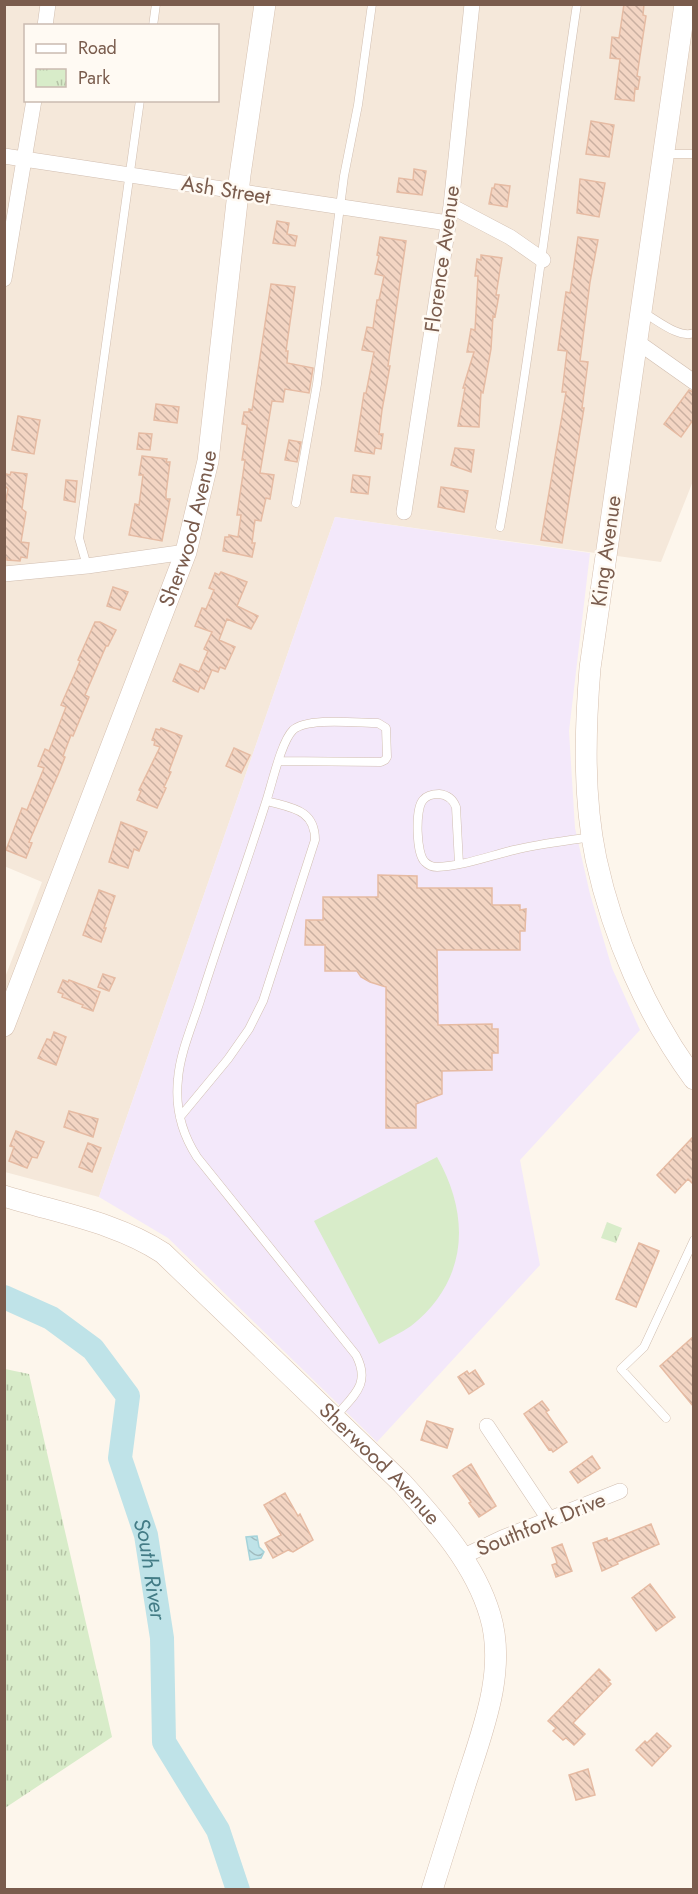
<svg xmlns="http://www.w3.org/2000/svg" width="698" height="1894" viewBox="0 0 698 1894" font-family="Jost,sans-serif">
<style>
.residential{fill:#f5e8da;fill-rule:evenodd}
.education{fill:#f3e8fa}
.grass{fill:#d8ecc9}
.park{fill:url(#park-tufts)}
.water{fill:url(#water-waves);stroke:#a5d3da;stroke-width:1.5}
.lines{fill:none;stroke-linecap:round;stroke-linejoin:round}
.river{stroke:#bfe3e8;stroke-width:24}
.building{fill:url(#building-back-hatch);stroke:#e6bba3;stroke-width:1.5}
.lane-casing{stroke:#d1beb0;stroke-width:9}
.street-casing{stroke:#d1beb0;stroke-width:16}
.secondary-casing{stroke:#d6c0b0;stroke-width:22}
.lane{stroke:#fff;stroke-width:8}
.street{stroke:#fff;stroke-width:15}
.secondary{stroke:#fff;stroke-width:21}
.labels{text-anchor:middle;stroke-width:5;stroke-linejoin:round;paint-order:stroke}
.street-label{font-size:21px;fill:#7a5c4d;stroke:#fffaf3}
.water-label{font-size:22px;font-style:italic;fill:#437c86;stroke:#fffaf3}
</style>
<defs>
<pattern id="park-tufts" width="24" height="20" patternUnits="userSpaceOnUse" patternTransform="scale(1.5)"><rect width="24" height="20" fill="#d8ecc9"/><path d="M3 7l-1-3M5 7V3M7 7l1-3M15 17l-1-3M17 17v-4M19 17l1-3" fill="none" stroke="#b4c2a5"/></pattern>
<pattern id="water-waves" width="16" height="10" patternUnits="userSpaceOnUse" patternTransform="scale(1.5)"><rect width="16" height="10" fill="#bfe3e8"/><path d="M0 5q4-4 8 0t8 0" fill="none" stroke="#a0bbbe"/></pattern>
<pattern id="building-back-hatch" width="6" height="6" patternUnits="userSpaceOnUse" patternTransform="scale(1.5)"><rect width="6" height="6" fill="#f3d5c3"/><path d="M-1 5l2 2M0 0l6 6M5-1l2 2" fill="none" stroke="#cab0a1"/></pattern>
</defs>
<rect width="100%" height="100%" fill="#fdf6ec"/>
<path class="residential" d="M5,5H693V481L661,562L335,517L99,1197L5,1172L4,980L42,882L4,866ZM26,26H218V100H26Z"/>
<path class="education" d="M335,517L590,553L569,731L575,828L590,894L612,968L640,1030L520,1160L540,1265L377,1442L168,1238L99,1197Z"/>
<path class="grass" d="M437,1157C471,1217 468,1281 411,1326C401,1333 389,1338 379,1344L314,1221Z"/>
<path class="park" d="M607,1222L622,1228L616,1243L601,1238Z
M5,1369L29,1374L112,1737L5,1808Z"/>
<path class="water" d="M257,1536L259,1547L264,1552L261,1558L250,1560L246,1537Z"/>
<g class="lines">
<path class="river" id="s1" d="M4,1297L51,1318L93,1349L128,1396L120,1458L146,1535L162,1638L164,1742L218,1830L238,1890"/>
</g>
<path class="building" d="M624,4H644L643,15L646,16L637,76L640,77L638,89L635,88L634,101L615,99L620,59L610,58L612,37L619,38Z
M591,121L614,125L609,157L586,154Z
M414,169L426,171L422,195L397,192L399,178L413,180Z
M580,179L605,183L599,217L577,213Z
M495,184L510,186L507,207L489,204L492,188H494Z
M277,221L289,223L287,234L297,236L295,246L273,243Z
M380,237L406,241L388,366H390L382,410L379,434H383L381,449L375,448L374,454L355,451L364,393H366L374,352L362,350L367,327L373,328L377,300H379L384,276L375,274L379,256L377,255Z
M578,237L598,240L590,282L580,361L588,362L582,408H584L562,543L541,540L566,392H562L567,351L558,350L566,292L570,293Z
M481,255L502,258L496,295H499L495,317L493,316L491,349L483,393L481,392L479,427L458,426L465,388H463L474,352H467L471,329L475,330L478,276H475L477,259L481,260Z
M271,284L295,287L286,351H288L287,363L313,368L309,393L285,389L283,402L272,401L260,473L274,475L270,499L266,498L261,521L255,520L252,543H255L252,557L223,551L225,537H229V535L238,537L241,515H237L245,460H242L247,427V425L242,424L244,412H249V409L252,410Z
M689,390L693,392V420L681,437L664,424Z
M156,404L179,407L177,423L154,420Z
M18,416L40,420L34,454L12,450Z
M139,433L152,434L150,450L137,449Z
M289,440L301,442L297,462L285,460Z
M455,448L474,450L471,472L451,465Z
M142,456L167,459L166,462H170L166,494V499H170L162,541L129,535L135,504L139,505L143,475H139Z
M11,472L27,474L22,509L26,512L21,542L29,543L27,558L21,557L20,561L7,560V558L4,557V510L8,489L4,485L6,474L10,475Z
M353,475L370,477L368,494L351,492Z
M66,480L77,481L75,502L64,500Z
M441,487L468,491L464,512L438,507Z
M221,572L247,582L237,606L258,616L251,629L227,619L219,640L235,647L225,669L220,667L218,672L212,670L204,689L200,687L198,692L173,681L180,664L199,672L208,651L204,649L212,632L195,626L202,608L206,609L214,590L209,588L215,573L219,575Z
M113,587L128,592L120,610L107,606Z
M95,622H100L116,630L108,646H106L85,695L89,697L73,736L71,735L63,756L65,757L60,770L29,842L32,843L26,858L6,850L22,808L27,810L44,768L38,766L45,749L49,751L66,707L61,705L76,671L80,661L78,660Z
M161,728L182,736L169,771L171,772L164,787L166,788L157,808L137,800L141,791L139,790L160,747L154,745L155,741L152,740L156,729L160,730Z
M234,748L250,755L241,773L226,766Z
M121,822L147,832L139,851L134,849L128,868L109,862Z
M378,875L417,876V888H492V905H520V910L526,909L525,931H520V950H437L438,1025L492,1024V1029H498V1053H492V1070L442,1071V1094L416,1104V1128H386V987L370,982L361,977L357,971H325V945H305L306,920H323V897H378Z
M99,890L115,896L104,928H106L101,942L83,935Z
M103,974L115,978L109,991L98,987Z
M63,980L68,982L69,980L100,992L93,1011L82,1007L83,1005L62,997L63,994L58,992Z
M54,1032L66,1037L56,1065L38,1058L47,1039L51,1040Z
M69,1111L98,1119L93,1137L64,1127Z
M16,1131L44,1142L37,1158L32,1157L27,1168L9,1161L14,1147L10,1146Z
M693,1137V1184L688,1179L675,1193L657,1175Z
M88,1143L101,1148L92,1172L79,1167Z
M639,1243L659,1251L636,1307L616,1299Z
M693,1337V1406L660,1366Z
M475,1370L484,1384L469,1394L458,1377L467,1371L469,1374Z
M542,1401L549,1410L546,1412L567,1442L553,1452L551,1449L549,1450L524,1414Z
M427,1421L453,1429L447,1448L421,1440Z
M592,1456L600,1468L578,1483L570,1472Z
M471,1464L496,1506L479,1517L469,1503L471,1502L453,1476Z
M285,1493L298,1516L300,1514L313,1540L293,1552L288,1550L273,1558L265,1543L281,1535L264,1505Z
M651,1524L659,1544L617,1562L618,1564L602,1571L593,1543L607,1538L608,1541Z
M562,1544L572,1571L556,1577L552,1565L557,1563L552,1548Z
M650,1584L675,1617L656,1631L632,1598Z
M599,1669L610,1680L608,1681L611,1684L573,1723L585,1734L574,1745L566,1738L563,1740L553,1731L556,1728L548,1721Z
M657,1733L671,1746L652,1766L636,1750L645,1741L647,1743Z
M588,1769L595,1795L576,1800L569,1775Z"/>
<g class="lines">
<g class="lane-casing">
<path id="lane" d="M153,26L156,4
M665,154H694
M644,313C657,320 679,339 694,333
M296,503L317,384L344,176L358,105L372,4
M500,527C531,353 551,178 577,4
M87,566L79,538L140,100
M279,761L381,762L385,760L387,757L386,728L378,723C358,723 307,717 293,730C281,742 272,784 266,802C245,868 221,934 200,1001C192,1026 180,1053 178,1079C175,1107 182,1134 197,1157L356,1355C371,1384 354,1395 336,1416
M459,864L456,807C453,799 448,795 439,794C434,794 427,795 423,800C415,809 416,854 425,862C428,865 433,867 437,867C463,866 489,856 514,850C539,844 565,841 591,837
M180,1117L228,1059L249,1029L263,1001L315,840C315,809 291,808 267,801
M666,1418L621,1369L644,1347L694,1240"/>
</g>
<g class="street-casing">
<path id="street" d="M45,26L48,4
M4,156L448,223
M451,206L510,237L543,260
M4,279L34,100
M636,341L694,382
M404,512L451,206L472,4
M4,574L87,566L186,552
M487,1426L549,1519
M462,1557L502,1538L620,1491"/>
</g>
<g class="secondary-casing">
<g id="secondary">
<path d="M685,4L590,668C585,731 583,797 596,859C613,937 647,1015 694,1079"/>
<path id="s2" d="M4,1026L186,552L208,461L240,175L265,4"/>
<path id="s3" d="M4,1196C58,1213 116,1222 163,1253L402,1483C438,1523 475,1564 490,1615C507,1671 482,1732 465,1785C454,1820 443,1855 432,1890"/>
</g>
</g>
<use href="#lane" class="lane"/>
<use href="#street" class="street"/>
<use href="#secondary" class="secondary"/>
</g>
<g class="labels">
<g class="street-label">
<text transform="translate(226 190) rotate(9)" y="7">Ash Street</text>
<text transform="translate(442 259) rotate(-82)" y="7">Florence Avenue</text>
<text dy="7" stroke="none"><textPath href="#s2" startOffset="531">Sherwood Avenue</textPath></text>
<text transform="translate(606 551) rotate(-82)" y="7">King Avenue</text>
<text dy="7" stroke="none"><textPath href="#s3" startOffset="472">Sherwood Avenue</textPath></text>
<text transform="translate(541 1524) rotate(-22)" y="7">Southfork Drive</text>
</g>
<g class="water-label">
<text dy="8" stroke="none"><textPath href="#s1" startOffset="340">South River</textPath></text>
</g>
</g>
<rect width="698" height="1894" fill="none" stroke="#7a5c4d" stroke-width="12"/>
<rect x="24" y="24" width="195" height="78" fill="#fffaf3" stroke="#cabbb1" stroke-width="1.5"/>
<rect x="36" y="44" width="30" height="9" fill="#ffffff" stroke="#cabbb1" stroke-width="1.5"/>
<text x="78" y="54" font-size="18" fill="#7a5c4d">Road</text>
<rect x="36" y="69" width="30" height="18" fill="url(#park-tufts)" stroke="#cabbb1" stroke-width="1.5"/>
<text x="78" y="84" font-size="18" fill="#7a5c4d">Park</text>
</svg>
